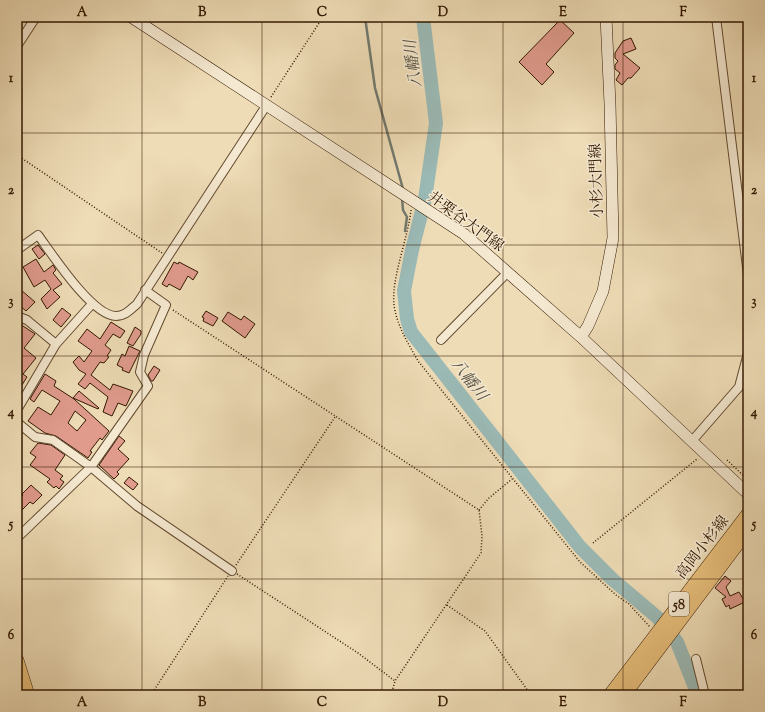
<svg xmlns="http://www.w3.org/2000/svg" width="765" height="712" viewBox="0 0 765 712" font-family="'Sorts Mill Goudy','Noto Serif JP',serif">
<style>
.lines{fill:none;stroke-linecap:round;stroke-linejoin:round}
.stream{stroke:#71796e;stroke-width:2.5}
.river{stroke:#9bbab6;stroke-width:14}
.building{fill:#e09b8d;stroke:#331801;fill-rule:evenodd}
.minor-casing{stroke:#62492e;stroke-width:10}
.secondary-casing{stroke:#331801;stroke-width:12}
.primary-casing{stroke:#331801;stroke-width:14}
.path{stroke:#331801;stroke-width:1.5;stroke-dasharray:1 2;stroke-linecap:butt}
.minor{stroke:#f4e8d0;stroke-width:8}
.secondary{stroke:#f4e8d0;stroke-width:11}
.primary{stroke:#e7be7b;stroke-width:13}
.grid{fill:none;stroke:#331801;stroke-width:1;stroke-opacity:0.55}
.labels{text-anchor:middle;stroke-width:3;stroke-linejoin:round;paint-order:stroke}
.shield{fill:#f4e8d0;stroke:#6d563f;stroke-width:1}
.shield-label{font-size:14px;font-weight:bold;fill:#331801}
.street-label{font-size:15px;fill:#331801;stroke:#f4e8d0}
.water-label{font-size:16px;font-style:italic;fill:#575140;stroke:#f4e8d0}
.neatline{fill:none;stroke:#331801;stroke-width:1.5}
.grid-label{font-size:13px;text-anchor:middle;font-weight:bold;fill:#331801}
</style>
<rect width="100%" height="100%" fill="#eedcb6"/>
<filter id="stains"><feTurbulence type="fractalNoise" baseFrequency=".005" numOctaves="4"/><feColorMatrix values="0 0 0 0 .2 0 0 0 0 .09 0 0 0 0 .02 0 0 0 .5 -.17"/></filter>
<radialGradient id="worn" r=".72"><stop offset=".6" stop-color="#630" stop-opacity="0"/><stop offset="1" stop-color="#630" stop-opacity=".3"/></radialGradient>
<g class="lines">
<path class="stream" d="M365,17L375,88L403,189
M402,198L403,210L407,217L405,231"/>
<path class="river" d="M423,17L436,123L425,199L412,250L404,291L407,319L411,332L580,547L612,579L657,617L677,642L698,695"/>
</g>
<path class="building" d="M560,20L574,33L546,64L554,72L542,85L519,62Z
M631,38L636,49L623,54L640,68L631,78H628L622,85L616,80L620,73L615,69V65L618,61L615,58V53L623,41Z
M38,245L45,254L39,259L32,249Z
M36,259L44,272L53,265L56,270L53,273L62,284L53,290L60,297L47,309L41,299L51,289L45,280L34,287L23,267Z
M174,262L178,264L179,262L198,272L193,280L188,276L180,290L169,284L167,287L162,284Z
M21,290L35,302L26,311L17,303V294Z
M62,308L71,315L61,327L53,320Z
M206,311L218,318L213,326L203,321L204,318L202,317Z
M228,312L241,320L244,316L255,324L245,338L222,321Z
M17,322L35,334L24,348L36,358L23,374L27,377L22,385L17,382Z
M111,322L125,331L120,338L113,334L105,345L111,350L107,356L109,357L104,363L100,362L91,375L110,390L113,384L133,391L126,406L118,403L112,416L103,412L108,397L90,383L85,389L78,384L86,374L79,370L73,362L79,356L84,362L92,351L78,341L87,329L100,339Z
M135,327L141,331V334L133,346L127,343Z
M129,346L140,351L129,373L122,370L123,368L117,365L122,354L125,356Z
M154,366L160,370L153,381H151L148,375Z
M45,374L56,381L54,386L74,399L109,431L102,440L100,438L90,451L92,452L88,458L56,436L45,433L28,421L38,407L51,415L60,401L42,390L34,402L30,399ZM75,411L86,420L77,431L68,423Z
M79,391L99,408L98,409L73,398Z
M119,436L125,441L118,449L129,459L117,472L119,474L114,479L99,465Z
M38,443L51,445L65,455L55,470L63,476L60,479L64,482L59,489L56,486L54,488L47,482L50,479L30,465L36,457L30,453Z
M129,477L138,484L133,490L124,483Z
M31,485L42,495L33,504L30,502L17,515V501L23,495L22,494Z
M725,576L731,581L726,587L730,596L739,592L745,602L730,609L729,605L726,607L722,599L726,597L715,588Z"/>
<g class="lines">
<g class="minor-casing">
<path id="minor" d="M716,17L748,275
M17,46L36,17
M17,250L38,235C52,254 92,316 116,316C125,316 130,310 137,304L266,106
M17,316L27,320L56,344
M441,340L508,272
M17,410L56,344L92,304
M17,422L35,437L53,440L91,467L137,506L232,571
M692,441L739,387L748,353
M17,538L91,467L148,386L140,372L144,355L166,305L145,290
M696,659L705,695"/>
</g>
<g class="secondary-casing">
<path id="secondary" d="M131,17L464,234L581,337L748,494
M581,337L588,326L603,291L613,238L610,104L606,17"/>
</g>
<g class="primary-casing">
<path id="primary" d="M17,660L28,695
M610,695L748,514
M624,695L748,530"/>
</g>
<path class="path" d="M271,97L323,17
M17,155L162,253
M411,210C408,238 391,279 394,305C397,326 408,343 418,361L580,562L616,595L629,604L650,627
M173,310L479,510L482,536L481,553L395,681L391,695
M727,460L748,480
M479,510L489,498L512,479
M593,543L697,459
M236,565L335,417
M237,574L358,653L395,681
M447,605L485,631L531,695
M151,695L228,576"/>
<use href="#minor" class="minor"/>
<use href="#secondary" class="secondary"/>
<use href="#primary" class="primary"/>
</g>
<path class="grid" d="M142,17V695M262,17V695M382,17V695M503,17V695M623,17V695M17,133H748M17,245H748M17,356H748M17,467H748M17,579H748"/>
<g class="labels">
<rect class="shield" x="669" y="592" width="20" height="24" rx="3"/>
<g class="shield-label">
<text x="679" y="609">58</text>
</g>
<g class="street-label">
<text transform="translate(596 181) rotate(-92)" y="5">小杉大門線</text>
<text transform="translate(466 221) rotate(36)" y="5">井栗谷大門線</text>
<text transform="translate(702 547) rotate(-52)" y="5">高岡小杉線</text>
</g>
<g class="water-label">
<text transform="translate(412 64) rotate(-97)" y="6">八幡川</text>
<text transform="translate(470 379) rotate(52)" y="6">八幡川</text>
</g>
</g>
<rect width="765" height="712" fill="none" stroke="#eedcb6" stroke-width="44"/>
<rect x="22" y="22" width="721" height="668" class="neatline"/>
<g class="grid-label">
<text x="82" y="16">A</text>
<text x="202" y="16">B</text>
<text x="322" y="16">C</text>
<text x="443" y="16">D</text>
<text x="563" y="16">E</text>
<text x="683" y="16">F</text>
<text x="11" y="82">1</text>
<text x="754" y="82">1</text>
<text x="11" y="194">2</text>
<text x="754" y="194">2</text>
<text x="11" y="305">3</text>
<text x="754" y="305">3</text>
<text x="11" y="416">4</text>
<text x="754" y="416">4</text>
<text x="11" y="528">5</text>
<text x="754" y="528">5</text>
<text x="11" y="639">6</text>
<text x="754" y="639">6</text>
<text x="82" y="706">A</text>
<text x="202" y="706">B</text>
<text x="322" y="706">C</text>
<text x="443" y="706">D</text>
<text x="563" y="706">E</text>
<text x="683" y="706">F</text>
</g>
<rect width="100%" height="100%" filter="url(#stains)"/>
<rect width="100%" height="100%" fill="url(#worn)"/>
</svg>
